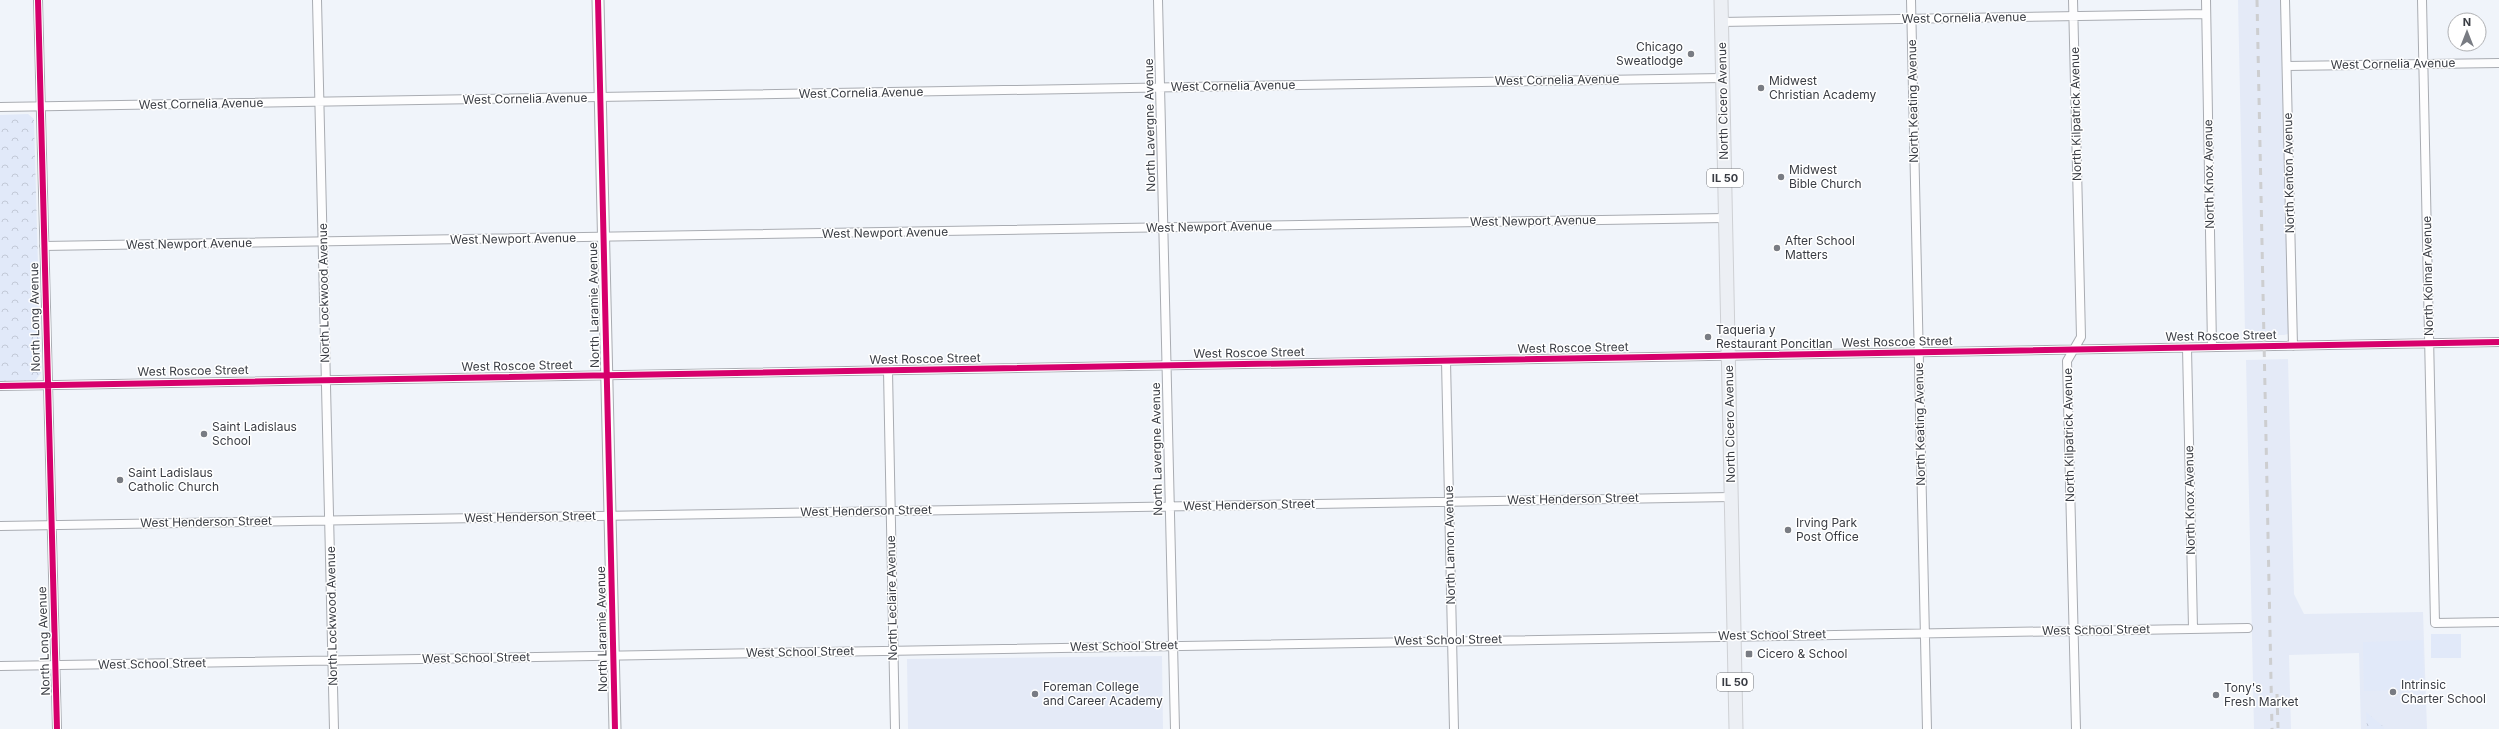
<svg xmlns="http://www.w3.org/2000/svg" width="2499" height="729" viewBox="0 0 2499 729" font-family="Inter,sans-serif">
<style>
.built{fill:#e4eaf7}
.grass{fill:#e1e9f9}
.park{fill:url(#park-crowns)}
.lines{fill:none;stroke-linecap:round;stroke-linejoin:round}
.street-casing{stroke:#a9acb2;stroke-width:10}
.secondary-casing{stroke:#a9acb2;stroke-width:13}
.primary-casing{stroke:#ced0d4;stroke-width:15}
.street{stroke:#fdfdfe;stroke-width:8}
.secondary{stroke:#fdfdfe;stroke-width:11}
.primary{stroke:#eceff4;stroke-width:13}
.rail{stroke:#cdced0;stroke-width:3;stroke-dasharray:7 7;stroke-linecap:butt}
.cycleway-casing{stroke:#fff;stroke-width:8}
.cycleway{stroke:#d6006c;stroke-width:6}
.poi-dot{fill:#797c83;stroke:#fff;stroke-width:1.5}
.labels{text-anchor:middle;stroke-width:3;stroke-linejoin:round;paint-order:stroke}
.shield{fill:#fff;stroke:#74767b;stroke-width:1}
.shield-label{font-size:11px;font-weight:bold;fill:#393c43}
.street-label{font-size:12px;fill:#393c43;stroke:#fff}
.poi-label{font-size:12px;fill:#393c43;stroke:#fff;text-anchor:start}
</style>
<defs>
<pattern id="park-crowns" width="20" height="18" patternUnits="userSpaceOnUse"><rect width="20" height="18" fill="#e1e9f9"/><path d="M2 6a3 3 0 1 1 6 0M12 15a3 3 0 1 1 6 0" fill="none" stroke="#c2c9d7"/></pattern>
</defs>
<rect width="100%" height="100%" fill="#f0f4fa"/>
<path class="built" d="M2238,0H2281L2288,334L2284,335H2251L2245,332Z
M2288,359L2294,594L2304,614L2423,612L2427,729H2361L2359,653L2289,655L2291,729H2254L2246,360Z
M1162,656L1163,729H908L907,659Z"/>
<path class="grass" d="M2431,634H2461V658H2431Z
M2423,640L2424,689L2364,691L2363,642Z"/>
<path class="park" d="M28,114L34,119L41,373L35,381L0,382V115Z
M2366,712L2384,727V729H2367Z"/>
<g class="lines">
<g class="street-casing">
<path id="street" d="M38,0L57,729
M317,0L334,729
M1158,0L1175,729
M1911,0L1927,729
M2073,0L2081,337L2067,361L2076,729
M2206,0L2212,347
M2285,0L2293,346
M2422,0L2435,623L2499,622
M1721,22L2206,14
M2287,66L2499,63
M0,107L1722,78
M44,246L1725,218
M2187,348L2193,628
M1446,361L1454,729
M888,371L895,729
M0,386L2499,342
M0,526L1731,497
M0,666L2248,628"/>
</g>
<g class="secondary-casing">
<path id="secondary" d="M598,0L615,729"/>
</g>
<g class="primary-casing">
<path id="primary" d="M1721,0L1736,729"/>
</g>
<use href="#street" class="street"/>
<use href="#secondary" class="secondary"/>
<use href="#primary" class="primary"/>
<path class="rail" d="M2257,0L2272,729
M2277,694L2278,728"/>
<g class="cycleway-casing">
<path id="cycleway" d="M38,0L57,729
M598,0L615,729
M0,386L2499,342"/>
</g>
<use href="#cycleway" class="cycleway"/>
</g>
<g class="poi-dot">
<circle cx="1691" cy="54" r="4"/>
<circle cx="1761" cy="88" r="4"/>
<circle cx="1781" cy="177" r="4"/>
<circle cx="1777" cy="248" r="4"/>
<circle cx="1708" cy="337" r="4"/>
<circle cx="204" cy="434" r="4"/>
<circle cx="120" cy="480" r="4"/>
<circle cx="1788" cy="530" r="4"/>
<rect x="1745" y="650" width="8" height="8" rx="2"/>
<circle cx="2393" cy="692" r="4"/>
<circle cx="1035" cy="694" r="4"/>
<circle cx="2216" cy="695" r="4"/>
</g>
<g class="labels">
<g class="shield">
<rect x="1707" y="169" width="36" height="18" rx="3"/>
<rect x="1717" y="673" width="36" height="18" rx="3"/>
</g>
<g class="shield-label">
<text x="1725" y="182">IL 50</text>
<text x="1735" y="686">IL 50</text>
</g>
<g class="street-label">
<text transform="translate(1964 18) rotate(-1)" y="4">West Cornelia Avenue</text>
<text transform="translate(2393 64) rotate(-1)" y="4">West Cornelia Avenue</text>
<text transform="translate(1557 80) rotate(-1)" y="4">West Cornelia Avenue</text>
<text transform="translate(1233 86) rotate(-1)" y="4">West Cornelia Avenue</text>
<text transform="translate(861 93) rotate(-1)" y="4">West Cornelia Avenue</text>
<text transform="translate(525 99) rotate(-1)" y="4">West Cornelia Avenue</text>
<text transform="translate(1723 101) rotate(-91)" y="4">North Cicero Avenue</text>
<text transform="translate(1913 101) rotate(-91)" y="4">North Keating Avenue</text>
<text transform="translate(201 104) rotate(-1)" y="4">West Cornelia Avenue</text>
<text transform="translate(2076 114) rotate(-91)" y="4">North Kilpatrick Avenue</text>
<text transform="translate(1150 125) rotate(-91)" y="4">North Lavergne Avenue</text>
<text transform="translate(2289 173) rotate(-91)" y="4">North Kenton Avenue</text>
<text transform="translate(2209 174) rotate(-91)" y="4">North Knox Avenue</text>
<text transform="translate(1533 221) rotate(-1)" y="4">West Newport Avenue</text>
<text transform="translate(1209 227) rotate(-1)" y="4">West Newport Avenue</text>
<text transform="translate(885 233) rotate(-1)" y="4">West Newport Avenue</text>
<text transform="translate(513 239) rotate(-1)" y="4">West Newport Avenue</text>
<text transform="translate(189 244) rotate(-1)" y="4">West Newport Avenue</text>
<text transform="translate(2428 276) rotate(-91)" y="4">North Kolmar Avenue</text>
<text transform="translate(324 293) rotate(-91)" y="4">North Lockwood Avenue</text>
<text transform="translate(594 305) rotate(-91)" y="4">North Laramie Avenue</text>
<text transform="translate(35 317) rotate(-91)" y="4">North Long Avenue</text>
<text transform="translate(2221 336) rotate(-1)" y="4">West Roscoe Street</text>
<text transform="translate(1897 342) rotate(-1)" y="4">West Roscoe Street</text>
<text transform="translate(1573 348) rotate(-1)" y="4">West Roscoe Street</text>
<text transform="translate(1249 353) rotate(-1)" y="4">West Roscoe Street</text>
<text transform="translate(925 359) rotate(-1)" y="4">West Roscoe Street</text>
<text transform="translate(517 366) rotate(-1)" y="4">West Roscoe Street</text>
<text transform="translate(193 371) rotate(-1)" y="4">West Roscoe Street</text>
<text transform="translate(1730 424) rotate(-91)" y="4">North Cicero Avenue</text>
<text transform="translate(1920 424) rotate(-91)" y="4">North Keating Avenue</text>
<text transform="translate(2069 435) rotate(-91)" y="4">North Kilpatrick Avenue</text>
<text transform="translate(1157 449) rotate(-91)" y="4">North Lavergne Avenue</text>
<text transform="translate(1573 499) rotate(-1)" y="4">West Henderson Street</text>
<text transform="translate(2190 500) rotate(-91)" y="4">North Knox Avenue</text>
<text transform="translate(1249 505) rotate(-1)" y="4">West Henderson Street</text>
<text transform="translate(866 511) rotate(-1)" y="4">West Henderson Street</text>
<text transform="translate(530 517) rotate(-1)" y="4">West Henderson Street</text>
<text transform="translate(206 522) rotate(-1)" y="4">West Henderson Street</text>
<text transform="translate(1450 545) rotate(-91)" y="4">North Lamon Avenue</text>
<text transform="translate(892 598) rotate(-91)" y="4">North Leclaire Avenue</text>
<text transform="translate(332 616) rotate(-91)" y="4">North Lockwood Avenue</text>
<text transform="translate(602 629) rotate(-91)" y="4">North Laramie Avenue</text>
<text transform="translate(2096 630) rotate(-1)" y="4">West School Street</text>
<text transform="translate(1772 635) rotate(-1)" y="4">West School Street</text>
<text transform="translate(1448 640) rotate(-1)" y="4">West School Street</text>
<text transform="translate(44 641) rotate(-92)" y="4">North Long Avenue</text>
<text transform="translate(1124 646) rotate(-1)" y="4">West School Street</text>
<text transform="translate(800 652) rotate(-1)" y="4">West School Street</text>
<text transform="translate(476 658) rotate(-1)" y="4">West School Street</text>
<text transform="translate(152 664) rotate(-1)" y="4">West School Street</text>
</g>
<g class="poi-label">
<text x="1683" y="51" text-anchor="end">Chicago<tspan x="1683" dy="14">Sweatlodge</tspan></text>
<text x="1769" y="85">Midwest<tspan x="1769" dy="14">Christian Academy</tspan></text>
<text x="1789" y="174">Midwest<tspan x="1789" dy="14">Bible Church</tspan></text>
<text x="1785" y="245">After School<tspan x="1785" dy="14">Matters</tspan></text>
<text x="1716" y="334">Taqueria y<tspan x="1716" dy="14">Restaurant Poncitlan</tspan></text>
<text x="212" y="431">Saint Ladislaus<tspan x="212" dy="14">School</tspan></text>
<text x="128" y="477">Saint Ladislaus<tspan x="128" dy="14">Catholic Church</tspan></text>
<text x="1796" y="527">Irving Park<tspan x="1796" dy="14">Post Office</tspan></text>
<text x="1757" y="658">Cicero &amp; School</text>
<text x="2401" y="689">Intrinsic<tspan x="2401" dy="14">Charter School</tspan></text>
<text x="1043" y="691">Foreman College<tspan x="1043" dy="14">and Career Academy</tspan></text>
<text x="2224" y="692">Tony's<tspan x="2224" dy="14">Fresh Market</tspan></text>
</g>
</g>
<g transform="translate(2467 32)"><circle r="19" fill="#ffffff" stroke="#b0b1b4"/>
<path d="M0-3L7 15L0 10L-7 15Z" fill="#797c83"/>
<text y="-6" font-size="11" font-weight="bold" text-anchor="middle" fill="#393c43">N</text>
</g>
</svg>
